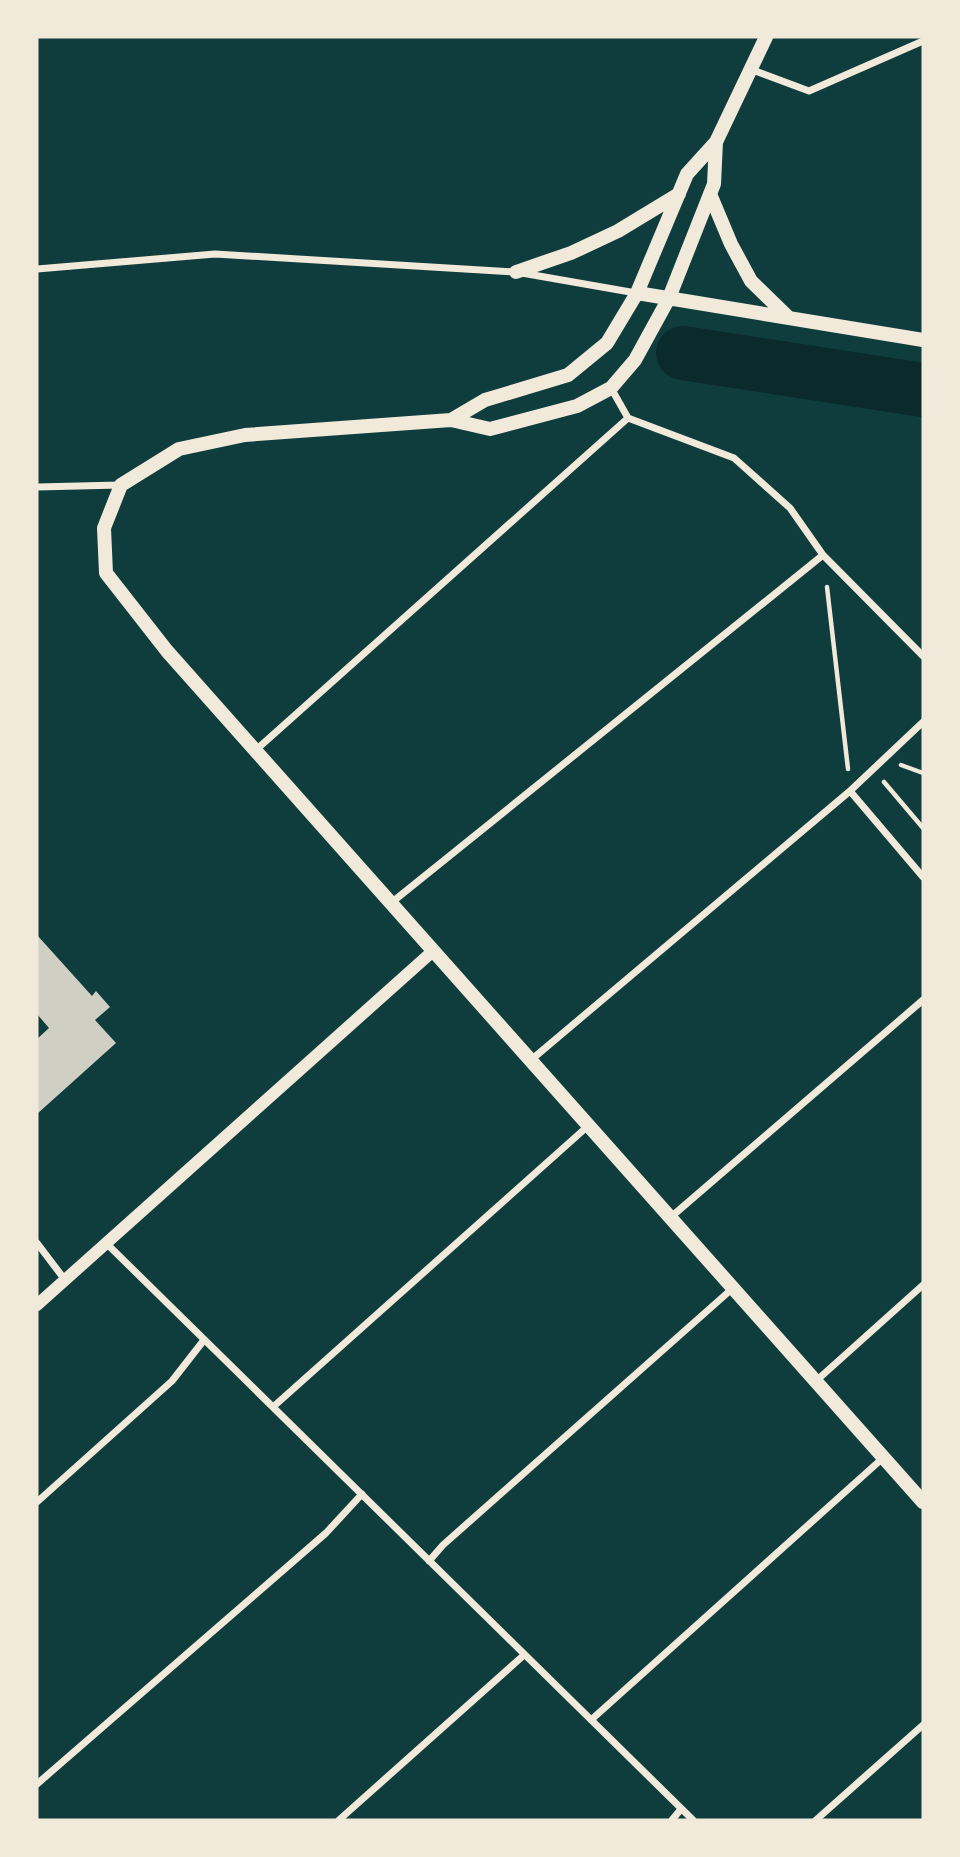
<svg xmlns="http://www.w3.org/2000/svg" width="960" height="1857" viewBox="0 0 960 1857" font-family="Poppins,sans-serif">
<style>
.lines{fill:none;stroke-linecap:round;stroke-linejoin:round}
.river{stroke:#0a2a2b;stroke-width:54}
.building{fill:#cfcfc3}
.path{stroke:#f1e9da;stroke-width:4.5}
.minor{stroke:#f1e9da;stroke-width:7}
.tertiary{stroke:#f1e9da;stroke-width:12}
.secondary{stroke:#f1e9da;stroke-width:14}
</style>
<rect width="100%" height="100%" fill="#0f3d3e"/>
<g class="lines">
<path class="river" d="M683,353L923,390"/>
</g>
<path class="building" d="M37,935L92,996L96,991L110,1007L95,1020L116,1043L37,1114V1039L49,1028L37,1014Z"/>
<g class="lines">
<path class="path" d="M827,587L848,769
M901,765L923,773
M884,782L923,828"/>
<path class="minor" d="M750,69L809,91L923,41
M37,269L215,254L516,272L636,293
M628,418L734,458L790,508L823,555L923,656
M37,487L120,485
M256,750L628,418L611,388
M850,791L923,877
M391,903L823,555
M531,1060L850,791L923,722
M671,1217L923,1000
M37,1243L65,1280
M106,1243L693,1820
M816,1381L923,1285
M273,1407L588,1126
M37,1502L172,1381L204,1340
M429,1561L443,1545L733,1288
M591,1720L884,1457
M37,1784L326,1533L362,1494
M339,1820L524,1655
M672,1820L681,1809
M816,1820L923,1725"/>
<path class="tertiary" d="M37,1305L433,951"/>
<path class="secondary" d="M716,142L714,184L669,298L635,360L611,388L577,406L490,429L451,420L245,435L179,449L121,485L104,528L106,573L167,651L923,1502
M710,194L731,244L751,281L789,318
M516,272L571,253L618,231L679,194
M637,293L923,340
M451,420L485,400L568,375L607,343L637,293L687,174L716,142L766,37"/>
</g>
<rect width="960" height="1857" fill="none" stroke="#f1e9da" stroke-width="77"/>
</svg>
